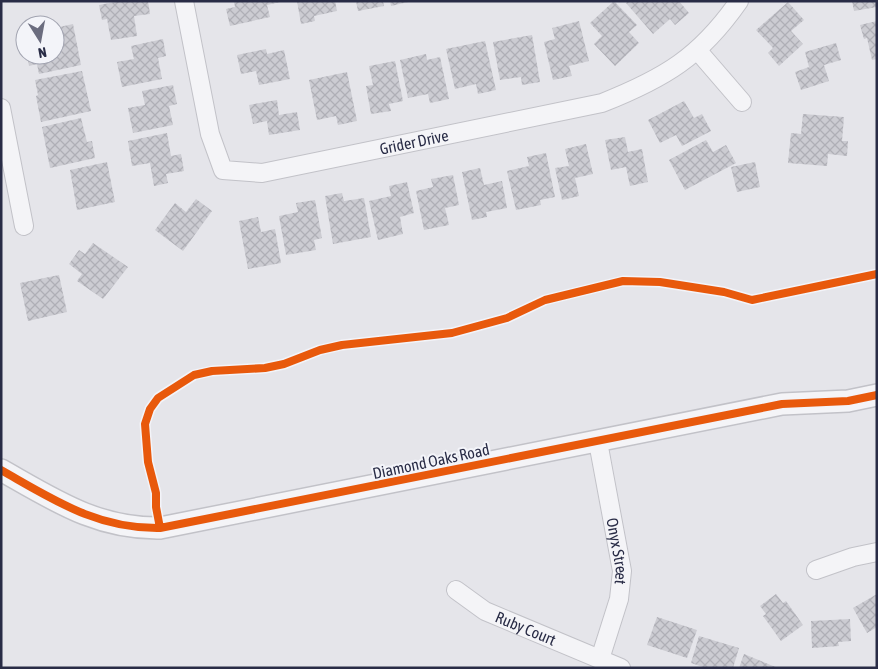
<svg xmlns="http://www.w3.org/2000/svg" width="878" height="669" viewBox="0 0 878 669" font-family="'Asap Condensed',sans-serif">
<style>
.building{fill:url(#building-cross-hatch)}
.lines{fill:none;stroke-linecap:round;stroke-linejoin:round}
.minor-casing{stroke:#c2c2c8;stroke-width:20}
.tertiary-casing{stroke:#c2c2c8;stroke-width:24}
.minor{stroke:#f4f4f7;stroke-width:18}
.tertiary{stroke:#f4f4f7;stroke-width:21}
.cycleway-casing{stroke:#f3f4f9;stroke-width:11}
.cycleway{stroke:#e8590c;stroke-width:8}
.labels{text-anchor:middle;stroke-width:4;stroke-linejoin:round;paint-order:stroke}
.street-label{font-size:16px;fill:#292c46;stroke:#f3f4f9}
</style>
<defs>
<pattern id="building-cross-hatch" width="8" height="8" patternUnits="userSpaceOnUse" patternTransform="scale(1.25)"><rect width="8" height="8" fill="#ccccd2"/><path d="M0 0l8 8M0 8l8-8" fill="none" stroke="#afafb6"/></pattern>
</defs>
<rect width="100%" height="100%" fill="#e5e5ea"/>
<path class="building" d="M121,1H148L150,14L134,16L137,36L111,40L107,19L102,20L99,5Z
M234,1H279L280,2L267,5L270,17L230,26L226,9L235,7Z
M297,1H335L337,11L314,16L315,21L301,24Z
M356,1H383L384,6L358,11Z
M390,1H407L408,2L391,6Z
M614,1L637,25L629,32L639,43L615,66L594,44L602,36L590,23Z
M628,1H679L689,13L675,25L670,19L653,34L626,3Z
M852,1H877V7L854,11Z
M788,2L804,20L791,31L803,44L779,66L768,53L773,48L756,30Z
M579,21L589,61L569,66L572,76L553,80L544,42L555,39L552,28Z
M877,21V59L872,60L867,38L864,39L860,25Z
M73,24L81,65L39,74L37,64L29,66L27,55H55V28Z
M532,35L540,82L522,85L521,77L500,80L493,42Z
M163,39L166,56L158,58L162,79L122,87L117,62L134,59L131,46Z
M485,41L496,90L478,94L476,84L455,89L446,49Z
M836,43L841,60L824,65L829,81L801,90L795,72L809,67L805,52Z
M266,49L267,54L284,50L290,79L259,85L256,71L241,74L237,55Z
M426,54L427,60L440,57L449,99L430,103L428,94L408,98L400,60Z
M395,61L403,101L389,104L391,111L371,114L366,86L373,85L369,66Z
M82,71L91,111L41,122L36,96L38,95L35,80Z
M347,72L357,121L338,125L336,116L317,120L309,80Z
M173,85L177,104L169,106L173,125L133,133L128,108L145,105L142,91Z
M277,100L279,115L297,112L300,130L269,135L267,121L253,124L249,105Z
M684,101L694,118L702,114L711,131L682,146L676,135L660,143L648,120Z
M803,114L844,117L842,141H848L847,156L828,154L827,166L788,163L791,133L801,134Z
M81,118L87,142L92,141L95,158L50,168L42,127Z
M167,133L171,156L181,154L184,171L166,174L168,183L154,186L150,163L132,166L128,141Z
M625,137L628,152L642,149L648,182L630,186L626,167L611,170L605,140Z
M706,140L713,152L726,145L736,163L685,190L669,160Z
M586,144L593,174L575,178L579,196L562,200L555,168L569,166L565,149Z
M546,153L555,197L540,200L541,205L516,210L507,171L529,166L527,157Z
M107,162L115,202L77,210L70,170Z
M755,162L760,187L737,192L731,167Z
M480,168L484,185L502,181L507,208L486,212L487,217L472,220L462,172Z
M453,175L459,205L445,208L449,225L424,230L416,191L433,187L431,179Z
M407,182L414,213L400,217L403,234L378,240L369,201L391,196L389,186Z
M342,193L344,201L364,198L371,237L333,244L325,196Z
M196,199L212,211L183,251L155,230L175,203L186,212Z
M315,200L322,238L314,240L316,250L286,255L279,216L298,212L296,203Z
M258,217L261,232L275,229L281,263L248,269L239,221Z
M93,243L128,267L103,299L77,281L82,274L69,264L79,250L85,254Z
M59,275L67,312L28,321L20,283Z
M776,594L783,603L786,601L803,625L781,641L763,616L766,614L760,606Z
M877,594V627L867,633L853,608Z
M657,617L697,630L687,658L647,645Z
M850,619L851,641L838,642L839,646L812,648L811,621Z
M699,636L739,648L733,668H706L691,663Z
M744,654L778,668H739Z"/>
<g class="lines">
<g class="minor-casing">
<g id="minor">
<path id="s1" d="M184,1L210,134L223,170L262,173L602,103C665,78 700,57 739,1"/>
<path d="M698,51L742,102"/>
<path d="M1,108L24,226"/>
<path id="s2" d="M598,442L622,571L619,599L600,659"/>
<path d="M816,570L853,557L877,552"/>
<path id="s3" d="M456,590L485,611L621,668"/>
</g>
</g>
<g class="tertiary-casing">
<path id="tertiary" d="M1,470C54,500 97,529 160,528L782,404L848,401L877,395"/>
</g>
<use href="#minor" class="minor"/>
<use href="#tertiary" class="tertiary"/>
<g class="cycleway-casing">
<path id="cycleway" d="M1,470C54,500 97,529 160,528L782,404L848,401L877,395
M160,528L156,507V493L148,462L145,424L150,409L158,398L194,375L212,371L265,368L284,364L320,350L342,345L452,333L507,318L545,300L623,281L660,282L724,292L752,300L877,274"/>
</g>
<use href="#cycleway" class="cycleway"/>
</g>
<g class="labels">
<g class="street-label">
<text dy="6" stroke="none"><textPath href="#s1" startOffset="368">Grider Drive</textPath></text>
<text transform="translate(431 461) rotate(-12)" y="6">Diamond Oaks Road</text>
<text dy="6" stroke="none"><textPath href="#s2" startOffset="111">Onyx Street</textPath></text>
<text dy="6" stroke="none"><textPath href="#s3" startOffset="80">Ruby Court</textPath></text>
</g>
</g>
<rect width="878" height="669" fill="none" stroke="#292c46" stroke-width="5"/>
<g transform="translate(40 40) rotate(169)"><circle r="24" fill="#f3f4f9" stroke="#a2a4b1"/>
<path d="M0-4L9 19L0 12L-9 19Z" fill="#6b6d7f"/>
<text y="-8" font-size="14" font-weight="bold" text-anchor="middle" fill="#292c46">N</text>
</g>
</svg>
